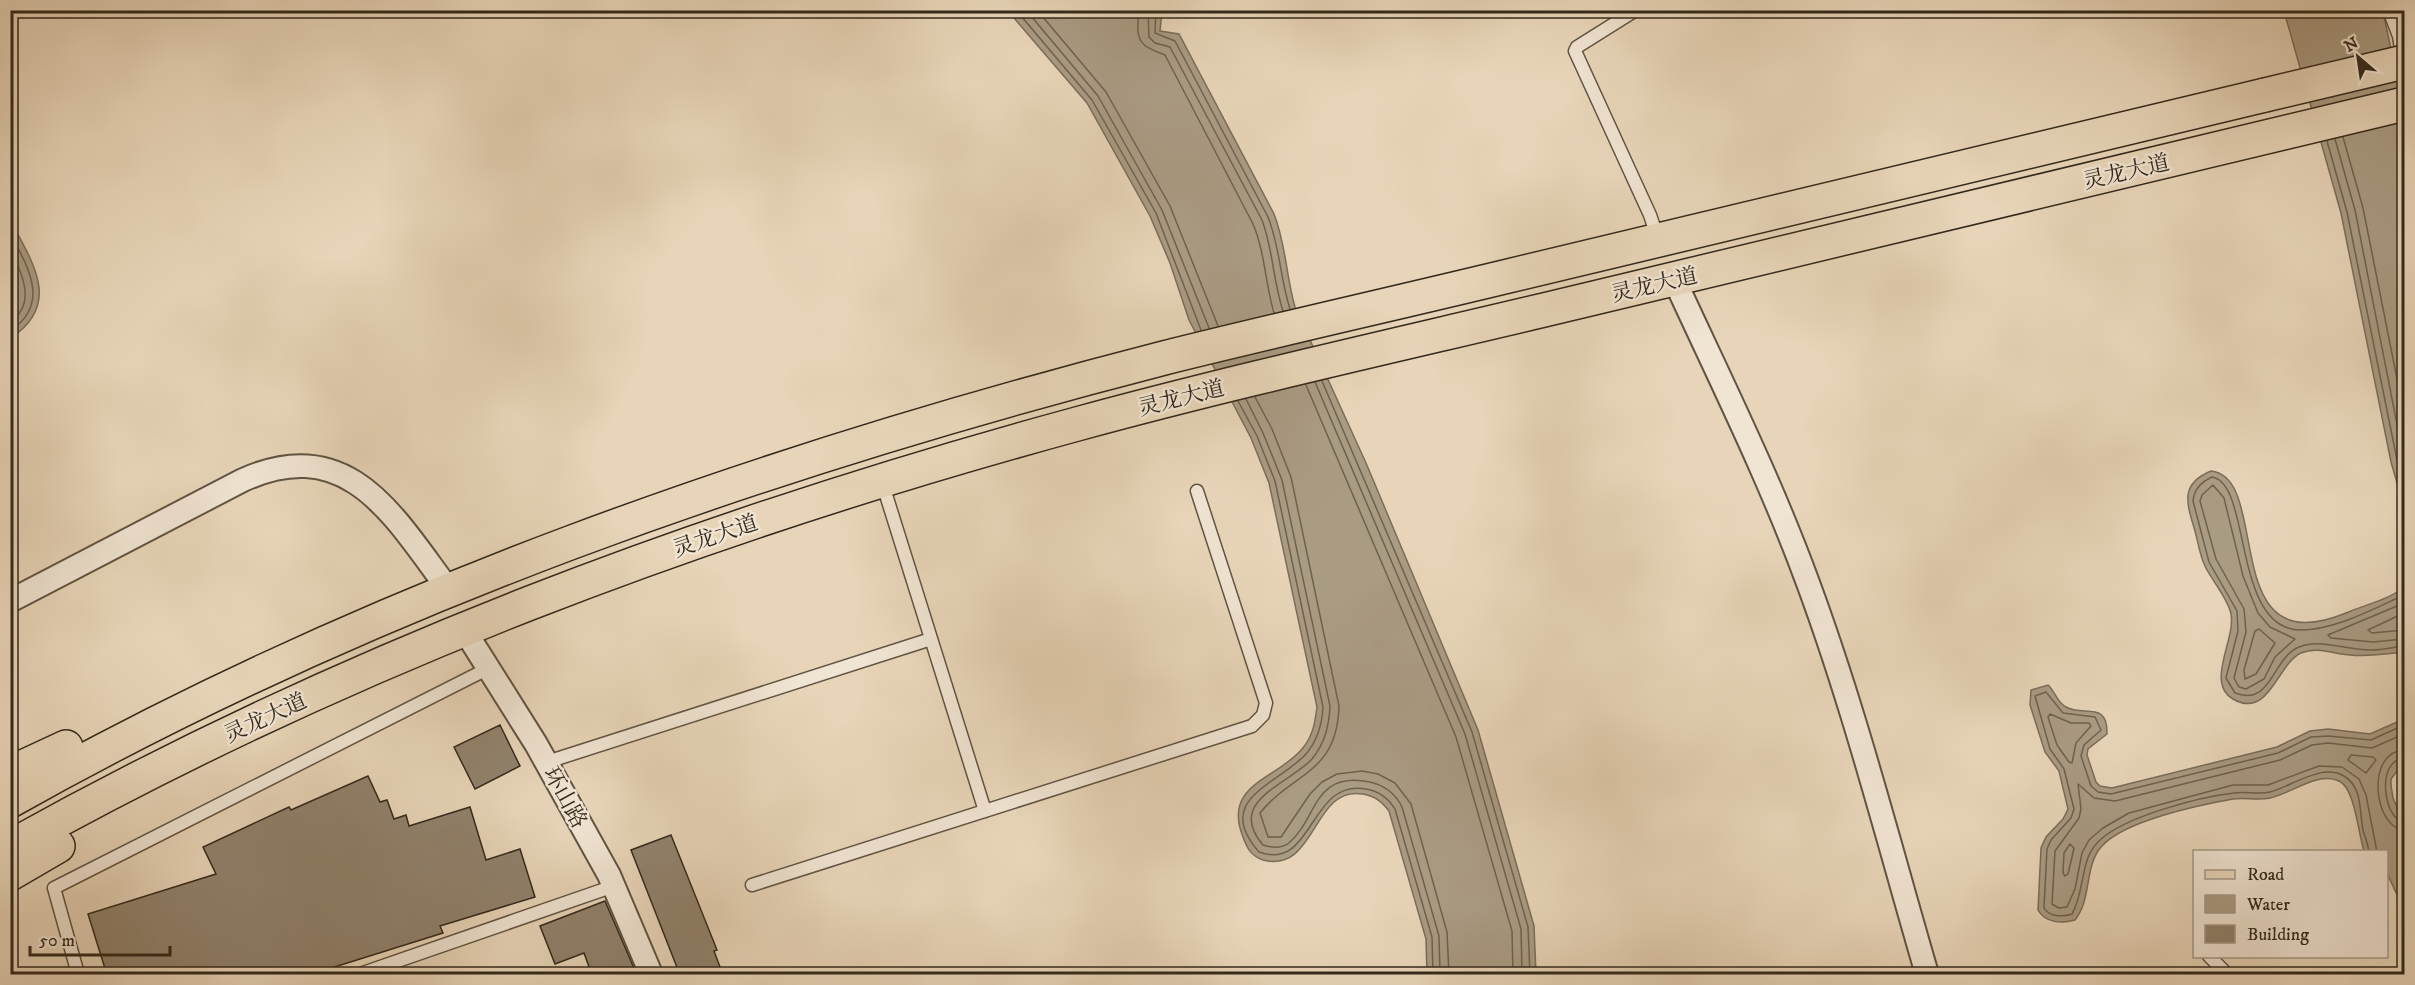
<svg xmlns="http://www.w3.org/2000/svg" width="2415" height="985" viewBox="0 0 2415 985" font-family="'IM FELL DW Pica','Noto Serif SC',serif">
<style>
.water{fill:#aa9b83;stroke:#7a6d59;stroke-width:1.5}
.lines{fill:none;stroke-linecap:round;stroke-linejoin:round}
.shore{stroke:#6e624f;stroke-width:1.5}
.building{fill:#91826d;stroke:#33291b;stroke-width:1.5}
.lane-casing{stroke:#605442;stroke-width:15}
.street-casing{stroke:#605442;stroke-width:26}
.primary-casing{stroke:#33291b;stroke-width:36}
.lane{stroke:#f0e4d2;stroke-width:12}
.street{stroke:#f0e4d2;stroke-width:22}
.primary{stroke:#e8d5b9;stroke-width:33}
.primary-bridge-casing{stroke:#33291b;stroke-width:36;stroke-linecap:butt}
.primary-bridge{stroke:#e8d5b9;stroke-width:33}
.labels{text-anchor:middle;stroke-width:5;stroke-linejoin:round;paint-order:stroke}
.street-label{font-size:22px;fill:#33291b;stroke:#f0e4d2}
</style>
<rect width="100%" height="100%" fill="#e8d5b9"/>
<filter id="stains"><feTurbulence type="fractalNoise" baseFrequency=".00333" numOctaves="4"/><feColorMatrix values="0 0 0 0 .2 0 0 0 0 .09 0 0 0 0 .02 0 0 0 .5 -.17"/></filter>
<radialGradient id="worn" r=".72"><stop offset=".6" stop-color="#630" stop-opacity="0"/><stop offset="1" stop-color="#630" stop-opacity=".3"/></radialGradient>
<path class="water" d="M1008,11H1162L1160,31L1179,34L1274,214C1286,244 1286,276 1295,307L1366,463L1478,730L1534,926L1536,974H1427L1426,939L1389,811C1382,802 1375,796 1363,794C1312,785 1317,874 1263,860C1251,856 1247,848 1243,837C1222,784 1276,780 1302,749C1313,736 1315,723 1317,707L1269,483L1251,438L1189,320L1170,263L1150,216L1087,103Z
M2284,11H2381L2385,21L2404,110V507L2391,462L2341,213Z
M10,220C33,263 62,304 11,338Z
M2211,471C2273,477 2216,667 2346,613C2364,605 2389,600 2404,587V652C2386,654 2368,657 2350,655C2334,654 2317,646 2301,653C2277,664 2269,720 2233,699C2205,683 2236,639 2231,614C2228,598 2212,581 2205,566C2200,556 2198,542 2195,531C2187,504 2179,484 2211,471Z
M2048,685C2055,691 2057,703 2066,707C2083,717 2108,700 2107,734L2088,749L2087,755L2096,782L2100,786L2112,788L2277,747L2310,731L2328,729L2370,734L2404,719V762L2391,779V785L2393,798L2404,822V910L2387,873L2386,852L2364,851C2358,833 2355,788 2339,781C2317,771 2291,794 2270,798C2257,801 2245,797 2233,799C2199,805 2123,821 2101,847C2084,867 2092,899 2075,920C2062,924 2045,923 2038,910L2041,848L2046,837L2063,819L2068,809L2059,771L2045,752L2030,705L2031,690Z"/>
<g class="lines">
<path class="shore" d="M1016,10L1092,100L1156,213L1201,330
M1026,10L1098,96L1162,210L1209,328
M1037,10L1106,92L1170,206L1218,326
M1139,10C1136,40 1137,45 1165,55L1253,224C1265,252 1265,283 1274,313
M1148,10L1149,37L1155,43L1170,47L1262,220C1273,249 1273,281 1283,311
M1156,10L1155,33L1175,41L1268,217C1280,247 1280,278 1290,309
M2343,137L2363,208L2404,414
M2335,139L2355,210L2404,460
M2327,141L2347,212L2397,460L2404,486
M10,233C28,267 51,304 10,331
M10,250C22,272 37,304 10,322
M1322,381L1472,732L1528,927L1530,974
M1315,382L1465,734L1521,929L1522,974
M1306,385L1456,737L1512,931L1513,974
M1255,397L1272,429L1291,477L1339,706C1337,774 1294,771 1260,813L1268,837H1281L1310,794L1322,782L1337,774L1362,771L1378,774L1395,783L1411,804L1447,932L1449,974
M1246,399L1263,433L1282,480L1330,706C1329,726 1325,743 1312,759C1289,784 1225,801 1263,845C1272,848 1281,849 1289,843C1318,818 1313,770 1370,782C1384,785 1396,794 1402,807L1439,936L1440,974
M1238,401L1257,436L1275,481L1323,707C1322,725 1318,740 1306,754C1279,784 1212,799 1259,852C1314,872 1309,778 1366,789C1379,791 1388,798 1395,809L1432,937L1433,974
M2213,485L2224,498L2243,576L2258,613L2270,627L2295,639L2275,657L2264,679L2246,689L2239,687L2234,678L2246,632L2244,609L2216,559L2200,501L2202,495Z
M2404,595C2373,609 2335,630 2300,630C2232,629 2252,483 2212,477C2201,482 2194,489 2193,501L2209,562L2237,611L2238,631L2226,678L2235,693C2272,707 2272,658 2299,647C2322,638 2349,651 2372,650C2383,650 2394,647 2404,646
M2404,603L2328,635L2331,638L2373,642L2404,639
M2404,613L2368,630L2372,633L2404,630
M2259,629L2275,643L2256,674L2245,679L2244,670L2255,631Z
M2050,714L2071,723H2089L2091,726L2076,743L2072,763L2069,762L2057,745L2048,717Z
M2404,750C2365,752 2374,828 2404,830
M2351,755L2373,757L2376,760L2366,773L2348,760Z
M2404,758C2375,761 2384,820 2404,822
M2070,844L2074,848L2068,874L2065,876L2063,873L2064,853Z
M2369,852C2368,844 2365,837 2363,830C2359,810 2363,788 2344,776C2322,763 2292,786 2270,792C2258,795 2246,791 2234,793C2199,797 2122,817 2098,842C2080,859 2085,892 2072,914C2063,917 2049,917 2044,908L2047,849L2051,840L2071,818L2074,809L2064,769L2050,749L2035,696L2046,692L2063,713L2095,717L2101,730L2084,745L2081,756L2091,786L2098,792L2111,794L2278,753L2311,737L2328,736L2371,740L2404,725
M2377,852L2366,795L2359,779L2342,767L2319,766L2268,785H2233L2129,813L2103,828L2089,840L2082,853L2075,889L2067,907L2059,908L2052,904L2055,851L2079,818L2081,809L2078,784L2094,798L2115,801L2280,760L2312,745L2328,743L2372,748L2404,734"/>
</g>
<path class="building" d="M500,725L520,766L475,789L454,747Z
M368,776L380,802L387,800L394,819L406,815L409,826L470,807L486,860L520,849L535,897L440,926L443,933L309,975H107L88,914L216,874L203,847L289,807L291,810Z
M671,835L717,950L714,951L723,975H680L631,850Z
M605,901L637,975H592L584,953L555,964L540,926Z"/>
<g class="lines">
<g class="lane-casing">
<path id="lane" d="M1636,10L1577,47L1575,51L1650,215L1658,239
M2389,10L2399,36L2403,61
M882,482L985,811
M547,762L931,639
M752,885L1252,726L1263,715L1266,703L1197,491
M2209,956L2227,974
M78,974L54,888L489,668
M360,974L614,886"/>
</g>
<g class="street-casing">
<path id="street" d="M1674,279C1720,379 1770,479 1808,583C1855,710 1889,844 1927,974
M10,601L243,480C349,432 394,517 449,590
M463,628L536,744L609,875L651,974"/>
</g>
<g class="primary-casing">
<path id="primary" d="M10,773L66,747
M10,801C368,599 767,460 1164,358C1276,330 1388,305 1500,278C1755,217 2010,156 2265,95
M10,847C346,659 706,525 1077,424C1231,382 1388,347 1544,310C1831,241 2118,173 2404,104
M10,874L58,846"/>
</g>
<use href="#lane" class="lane"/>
<use href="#street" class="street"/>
<use href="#primary" class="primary"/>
<g class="primary-bridge-casing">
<path id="primary-bridge" d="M2265,95L2404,62"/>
</g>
<use href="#primary-bridge" class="primary-bridge"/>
</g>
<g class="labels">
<g class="street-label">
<text transform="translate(2126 171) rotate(-13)" y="8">灵龙大道</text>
<text transform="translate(1654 284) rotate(-13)" y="8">灵龙大道</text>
<text transform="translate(1181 397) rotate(-14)" y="8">灵龙大道</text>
<text transform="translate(715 535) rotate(-19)" y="8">灵龙大道</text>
<text transform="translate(265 717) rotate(-25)" y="8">灵龙大道</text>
<text transform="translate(566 797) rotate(61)" y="8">环山路</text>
</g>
</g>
<rect width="2415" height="985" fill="none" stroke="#e8d5b9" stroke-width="36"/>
<rect x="12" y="12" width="2391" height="961" fill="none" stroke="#33291b" stroke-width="3"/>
<rect x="18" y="18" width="2379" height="949" fill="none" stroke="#33291b" stroke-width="1.5"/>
<rect x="2193" y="850" width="195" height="108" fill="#f0e4d2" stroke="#a49989" stroke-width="1.5"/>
<rect x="2205" y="870" width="30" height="9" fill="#e8d5b9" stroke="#a49989" stroke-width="1.5"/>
<text x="2247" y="880" font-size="18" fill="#33291b">Road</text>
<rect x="2205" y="895" width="30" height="18" fill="#aa9b83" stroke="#a49989" stroke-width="1.5"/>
<text x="2247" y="910" font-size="18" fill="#33291b">Water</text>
<rect x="2205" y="925" width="30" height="18" fill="#91826d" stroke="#a49989" stroke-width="1.5"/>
<text x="2247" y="940" font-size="18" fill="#33291b">Building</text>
<g transform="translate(2358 57) rotate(331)" stroke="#f0e4d2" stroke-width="4.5" paint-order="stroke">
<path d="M0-4.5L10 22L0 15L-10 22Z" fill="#33291b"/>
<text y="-9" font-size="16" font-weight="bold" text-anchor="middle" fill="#33291b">N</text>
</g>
<path d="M30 946v9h140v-9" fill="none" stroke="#33291b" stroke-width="3"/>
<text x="39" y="946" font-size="18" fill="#33291b" stroke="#f0e4d2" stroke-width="4.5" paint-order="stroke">50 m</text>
<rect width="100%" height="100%" filter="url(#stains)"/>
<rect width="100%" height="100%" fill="url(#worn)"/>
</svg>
